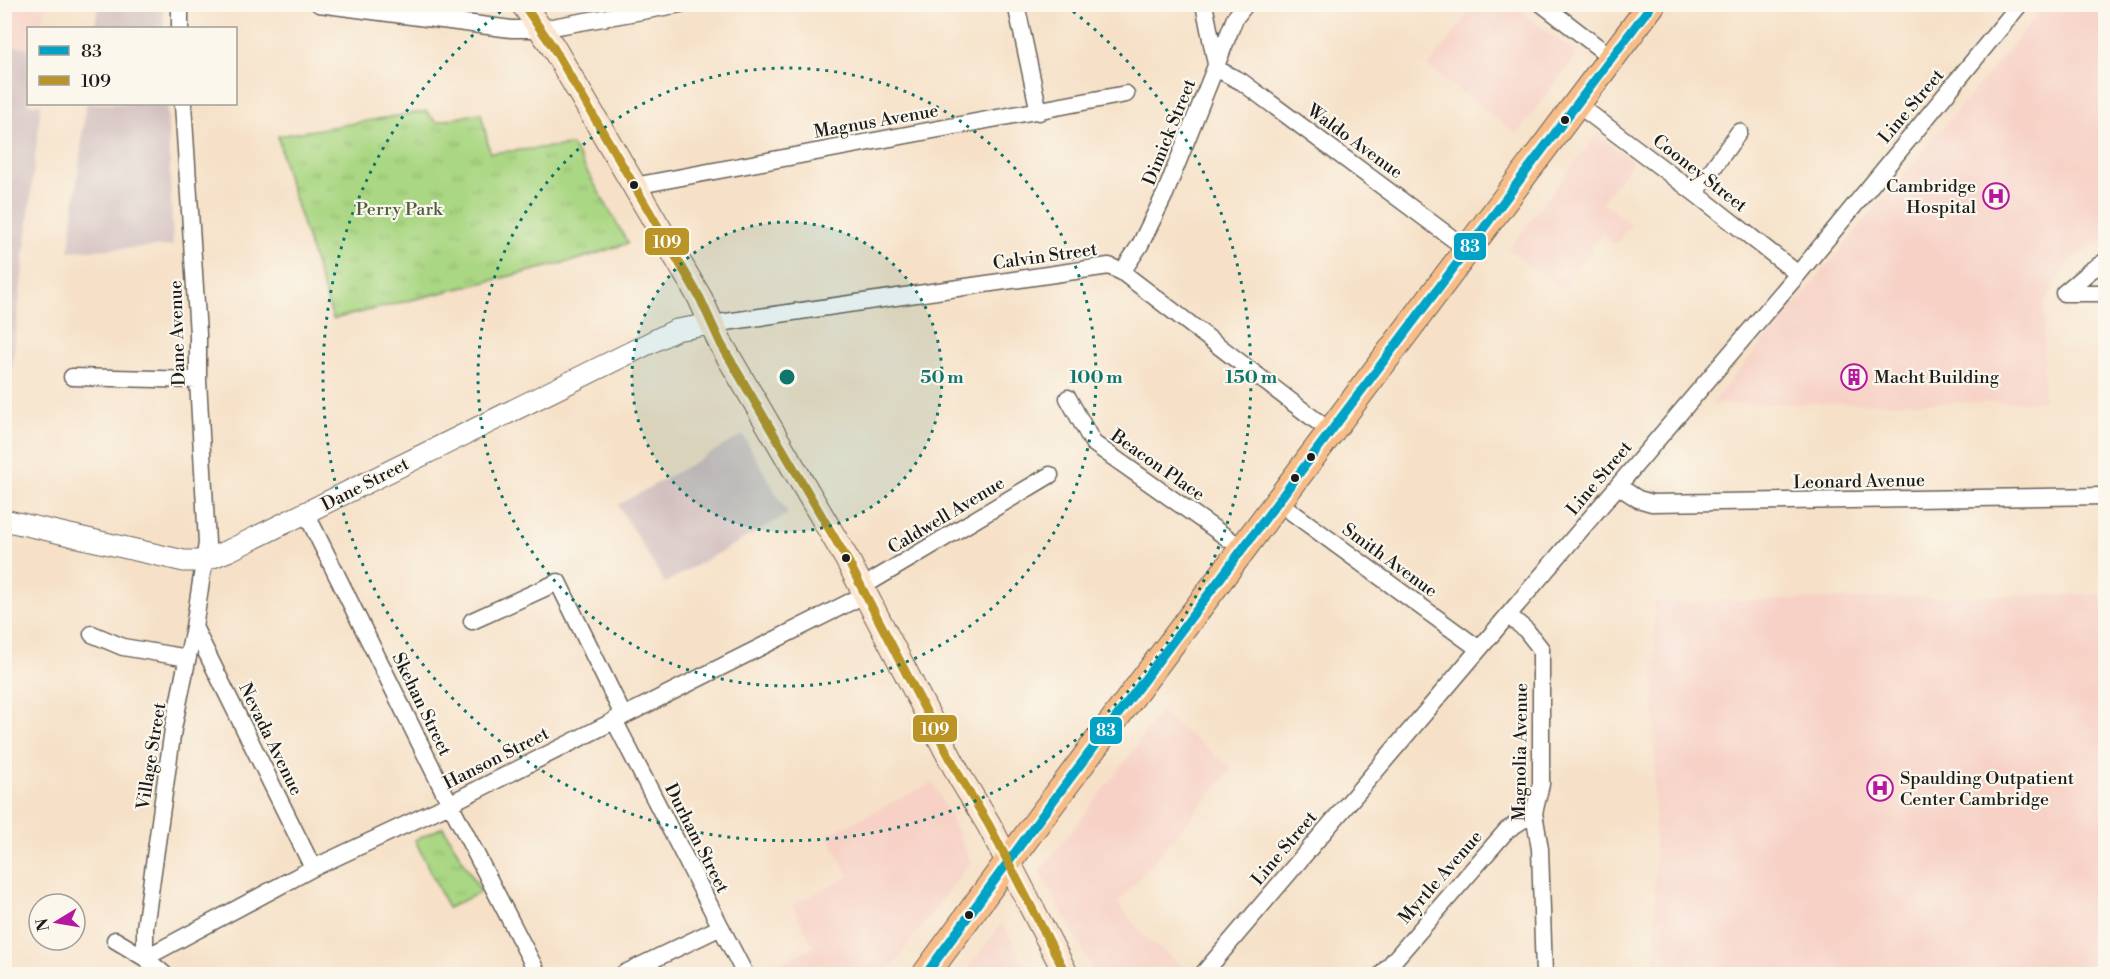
<svg xmlns="http://www.w3.org/2000/svg" width="2110" height="979" viewBox="0 0 2110 979" font-family="'Libre Bodoni',serif">
<style>
.built{fill:#f7d1c6}
.industrial{fill:#d2bfbf}
.park{fill:url(#park-tufts);stroke:#637a50;stroke-width:1.5}
.lines{fill:none;stroke-linecap:round;stroke-linejoin:round}
.minor-casing{stroke:#686158;stroke-width:19}
.tertiary-casing{stroke:#686158;stroke-width:23}
.secondary-casing{stroke:#686158;stroke-width:26}
.primary-casing{stroke:#686158;stroke-width:29}
.minor{stroke:#fff;stroke-width:16}
.tertiary{stroke:#fff;stroke-width:21}
.secondary{stroke:#fce5cf;stroke-width:24}
.primary{stroke:#f7bd88;stroke-width:27}
.bus-1-casing{stroke:#fbf7ec;stroke-width:14}
.bus-2-casing{stroke:#fbf7ec;stroke-width:14}
.bus-1{stroke:#01a2c5;stroke-width:9}
.bus-2{stroke:#bb9427;stroke-width:9}
.ring{fill:none;stroke:#0f766e;stroke-width:3;stroke-dasharray:3 6}
.bus-dot{fill:#1c1c1c;stroke:#fbf7ec;stroke-width:2}
.labels{text-anchor:middle;stroke-width:4.5;stroke-linejoin:round;paint-order:stroke}
.street-label{font-size:18px;fill:#1c1c1c;stroke:#fbf7ec}
.poi-label{font-size:18px;fill:#1c1c1c;stroke:#fbf7ec;text-anchor:start}
.park-label{font-size:18px;fill:#4e5d40;stroke:#fbf7ec}
.centre{fill:#0f766e;stroke:#fbf7ec;stroke-width:3}
.ring-label{font-size:18px;text-anchor:middle;font-weight:bold;fill:#0f766e;stroke:#fbf7ec;stroke-width:4.5;stroke-linejoin:round;paint-order:stroke}
.line-badge{stroke:#fbf7ec;stroke-width:2}
.badge-label{font-size:16px;text-anchor:middle;font-weight:bold;fill:#fff}
</style>
<defs>
<pattern id="park-tufts" width="24" height="20" patternUnits="userSpaceOnUse" patternTransform="scale(1.5)"><rect width="24" height="20" fill="#aad783"/><path d="M3 7l-1-3M5 7V3M7 7l1-3M15 17l-1-3M17 17v-4M19 17l1-3" fill="none" stroke="#92b871"/></pattern>
</defs>
<rect width="100%" height="100%" fill="#fbf7ec"/>
<filter id="ink" filterUnits="userSpaceOnUse"><feTurbulence type="fractalNoise" baseFrequency=".0167" numOctaves="2"/><feDisplacementMap in="SourceGraphic" scale="12" xChannelSelector="R" yChannelSelector="G"/><feConvolveMatrix kernelMatrix="1 2 1 2 8 2 1 2 1" color-interpolation-filters="sRGB"/></filter>
<filter id="wash" filterUnits="userSpaceOnUse"><feTurbulence type="fractalNoise" baseFrequency=".008" numOctaves="4" result="noise"/><feDisplacementMap in="SourceGraphic" scale="24" xChannelSelector="R" yChannelSelector="G"/><feGaussianBlur stdDeviation="1.35" result="paint"/><feColorMatrix in="noise" values="0 0 0 0 0 0 0 0 0 0 0 0 0 0 0 0 0 1.4 0 .05"/><feComposite in="paint" operator="in"/></filter>
<g filter="url(#wash)">
<rect width="100%" height="100%" fill="#f6e1c8"/>
<path class="built" d="M5,5H45L42,28H28V48L5,45Z
M1475,5H1512L1577,54L1517,134L1428,67Z
M2046,5H2105L2106,241L2095,244L2071,259L2044,304V402L1711,404Z
M1597,134L1633,162L1602,202L1631,225L1616,244L1602,234L1562,290L1508,250Z
M2105,594V974H1655L1654,602Z
M1160,712L1232,768L1118,903L1145,937L1187,970L1183,974H1095L1040,871L1127,759Z
M933,782L971,861L886,974H766L764,971L814,947L792,905L849,876L827,835Z
M1002,923L1029,974H964Z"/>
<path class="industrial" d="M98,5H163L164,28H95Z
M5,45L28,48V104H41L5,433Z
M86,104H167L173,246L69,251Z
M743,435L788,514L665,583L618,505Z"/>
<path class="park" d="M426,111L436,122L481,113L490,153L572,145L628,243L580,259L333,319L285,169L278,136Z
M443,827L481,892L448,908L415,840Z"/>
</g>
<g filter="url(#ink)">
<g class="lines">
<g class="minor-casing">
<path id="minor" d="M319,4L511,29H541L681,4
M1016,4L1039,112
M1204,4L1217,69L1242,82L1468,250
M1542,4L1612,58
M180,28V4
M183,104L198,334V380L207,543L194,627L173,729L145,928V958L313,868L437,810L866,594
M1577,104L1695,193L1798,274
M634,186L1126,94
M1695,193L1739,132
M1122,272L1140,245L1165,194L1235,18L1246,4
M2064,293L2090,271L2106,261
M2064,293H2106
M712,324L1109,266L1122,272L1331,432
M72,377L198,380
M1068,398L1093,443L1243,549
M1618,486L1638,499L1652,503L2106,496
M1278,502L1479,649
M306,513L444,792L538,974
M862,587L1050,475
M1509,616L1526,630L1541,649V784L1534,813L1540,849L1544,974
M472,621L558,582L623,715
M194,627L313,868
M92,634L123,647L188,658
M614,720L745,974
M115,940L145,958L164,974
M623,974L721,927
M1203,974L1798,274L2020,4
M1382,974L1507,830L1534,813"/>
</g>
<g class="tertiary-casing">
<path id="tertiary" d="M4,520L184,561H203L230,550L676,330L712,324"/>
</g>
<g class="secondary-casing">
<path id="secondary" d="M523,4L553,47L700,298L721,344L848,561L960,777L989,825L1066,974"/>
</g>
<g class="primary-casing">
<path id="primary" d="M926,974L1041,817L1652,4"/>
</g>
<use href="#minor" class="minor"/>
<use href="#tertiary" class="tertiary"/>
<use href="#secondary" class="secondary"/>
<use href="#primary" class="primary"/>
<g class="bus-1-casing">
<path id="bus-1" d="M926,974L1041,817L1652,4"/>
</g>
<g class="bus-2-casing">
<path id="bus-2" d="M523,4L553,47L700,298L721,344L848,561L960,777L989,825L1066,974"/>
</g>
<use href="#bus-1" class="bus-1"/>
<use href="#bus-2" class="bus-2"/>
</g>
</g>
<circle cx="787" cy="377" r="155" fill="#0f766e" fill-opacity=".12"/>
<g class="ring">
<circle cx="787" cy="377" r="155"/>
<circle cx="787" cy="377" r="309"/>
<path d="M1066 6A464 464 0 1 1 508 6"/>
</g>
<defs>
<g id="hospital-ring" transform="scale(1.35)"><circle r="9.5" fill="#fbf7ec" stroke="#b5179e" stroke-width="1.5"/><path d="M-5-5h3v3.5h4V-5h3V5h-3V1.5h-4V5h-3Z" fill="#b5179e"/></g>
<g id="building-ring" transform="scale(1.35)"><circle r="9.5" fill="#fbf7ec" stroke="#b5179e" stroke-width="1.5"/><path d="M-4-6H4V6H1V3H-1V6H-4ZM-2.5-4.3h1.7v1.8h-1.7ZM.8-4.3h1.7v1.8H.8ZM-2.5-1h1.7V.8h-1.7ZM.8-1h1.7V.8H.8Z" fill="#b5179e"/></g>
</defs>
<g fill-rule="evenodd">
<use href="#hospital-ring" x="1996" y="196"/>
<use href="#building-ring" x="1854" y="377"/>
<use href="#hospital-ring" x="1880" y="788"/>
</g>
<g class="bus-dot">
<circle cx="1565" cy="120" r="5"/>
<circle cx="634" cy="185" r="5"/>
<circle cx="1311" cy="457" r="5"/>
<circle cx="1295" cy="478" r="5"/>
<circle cx="846" cy="558" r="5"/>
<circle cx="969" cy="915" r="5"/>
</g>
<g class="labels">
<g class="street-label">
<text transform="translate(1911 106) rotate(-50)" y="6">Line Street</text>
<text transform="translate(876 121) rotate(-10)" y="6">Magnus Avenue</text>
<text transform="translate(1169 132) rotate(-68)" y="6">Dimick Street</text>
<text transform="translate(1355 141) rotate(36)" y="6">Waldo Avenue</text>
<text transform="translate(1700 173) rotate(38)" y="6">Cooney Street</text>
<text transform="translate(1045 256) rotate(-8)" y="6">Calvin Street</text>
<text transform="translate(177 333) rotate(-92)" y="6">Dane Avenue</text>
<text transform="translate(1158 465) rotate(35)" y="6">Beacon Place</text>
<text transform="translate(1599 478) rotate(-50)" y="6">Line Street</text>
<text transform="translate(1859 481) rotate(-1)" y="6">Leonard Avenue</text>
<text transform="translate(365 484) rotate(-27)" y="6">Dane Street</text>
<text transform="translate(946 515) rotate(-31)" y="6">Caldwell Avenue</text>
<text transform="translate(1390 560) rotate(36)" y="6">Smith Avenue</text>
<text transform="translate(422 704) rotate(64)" y="6">Skehan Street</text>
<text transform="translate(271 739) rotate(64)" y="6">Nevada Avenue</text>
<text transform="translate(1520 752) rotate(-89)" y="6">Magnolia Avenue</text>
<text transform="translate(151 756) rotate(-81)" y="6">Village Street</text>
<text transform="translate(496 758) rotate(-27)" y="6">Hanson Street</text>
<text transform="translate(697 838) rotate(63)" y="6">Durham Street</text>
<text transform="translate(1284 848) rotate(-50)" y="6">Line Street</text>
<text transform="translate(1440 877) rotate(-49)" y="6">Myrtle Avenue</text>
</g>
<g class="poi-label">
<text x="1976" y="192" text-anchor="end">Cambridge<tspan x="1976" dy="21">Hospital</tspan></text>
<text x="1874" y="383">Macht Building</text>
<text x="1900" y="784">Spaulding Outpatient<tspan x="1900" dy="21">Center Cambridge</tspan></text>
</g>
<g class="park-label">
<text x="399" y="215">Perry Park</text>
</g>
</g>
<circle cx="787" cy="377" r="9" class="centre"/>
<g class="ring-label">
<text x="942" y="383">50 m</text>
<text x="1096" y="383">100 m</text>
<text x="1251" y="383">150 m</text>
</g>
<g class="line-badge">
<rect x="644" y="227" width="46" height="29" rx="6" fill="#bb9427"/>
<rect x="1453" y="232" width="34" height="29" rx="6" fill="#01a2c5"/>
<rect x="912" y="714" width="46" height="29" rx="6" fill="#bb9427"/>
<rect x="1089" y="716" width="34" height="29" rx="6" fill="#01a2c5"/>
</g>
<g class="badge-label">
<text x="667" y="248">109</text>
<text x="1470" y="252">83</text>
<text x="935" y="735">109</text>
<text x="1106" y="736">83</text>
</g>
<rect width="2110" height="979" fill="none" stroke="#fbf7ec" stroke-width="24"/>
<rect x="27" y="27" width="210" height="78" fill="#fbf7ec" stroke="#a29f99" stroke-width="1.5"/>
<rect x="39" y="46" width="30" height="9" fill="#01a2c5" stroke="#a29f99" stroke-width="1.5"/>
<text x="81" y="57" font-size="18" fill="#1c1c1c">83</text>
<rect x="39" y="76" width="30" height="9" fill="#bb9427" stroke="#a29f99" stroke-width="1.5"/>
<text x="81" y="87" font-size="18" fill="#1c1c1c">109</text>
<g transform="translate(57 922) rotate(259)"><circle r="28" fill="#fbf7ec" stroke="#a29f99" stroke-width="1.5"/>
<path d="M0-4.5L10 22L0 15L-10 22Z" fill="#b5179e"/>
<text y="-9" font-size="16" font-weight="bold" text-anchor="middle" fill="#1c1c1c">N</text>
</g>
</svg>
